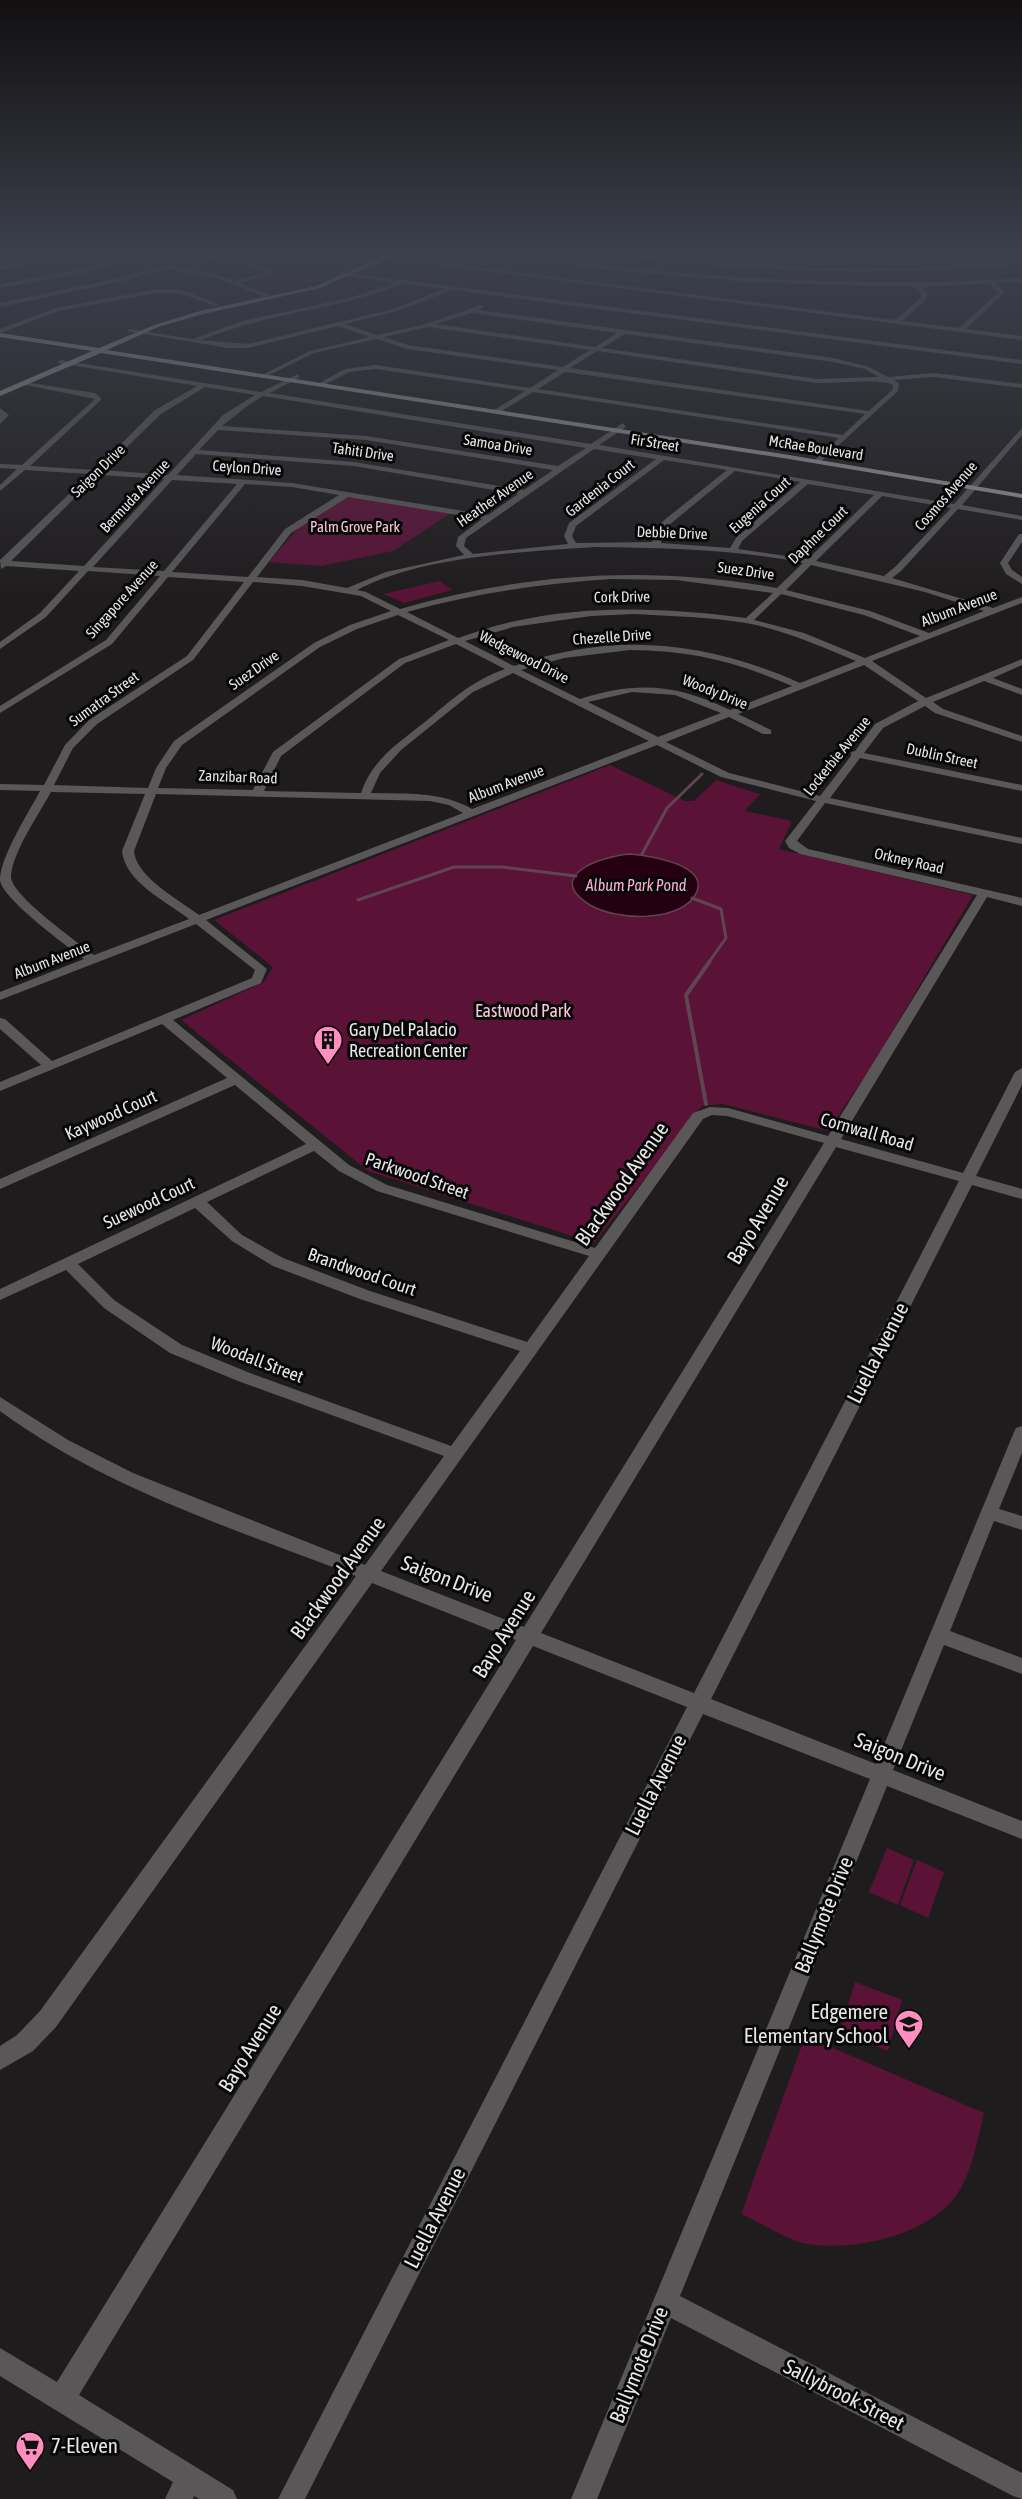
<svg xmlns="http://www.w3.org/2000/svg" width="1022" height="2499" viewBox="0 0 1022 2499" font-family="'Asap Condensed',sans-serif">
<style>
.green{fill:#5a1237}
.water{fill:#250011;stroke:#5f4551;stroke-width:1.5}
.lines{fill:none;stroke-linecap:round;stroke-linejoin:round}
.stream-far1{stroke:#5f4551;stroke-width:3}
.stream{stroke:#5f4551;stroke-width:4}
.minor{fill:#595757;fill-rule:evenodd}
.major{fill:#949192;fill-rule:evenodd}
.labels{text-anchor:middle;stroke-width:6;stroke-linejoin:round;paint-order:stroke}
.far-street-label{font-size:15px;fill:#e7e5e5;stroke:#080708}
.far-park-label{font-size:15px;fill:#fac7da;stroke:#080708}
.far-water-label{font-size:16px;font-style:italic;fill:#fab0cd;stroke:#080708}
.park-label{font-size:18px;fill:#fac7da;stroke:#080708}
.poi-label{font-size:18px;fill:#e7e5e5;stroke:#080708;text-anchor:start}
.street-label{font-size:18px;fill:#e7e5e5;stroke:#080708}
.near-street-label{font-size:21px;fill:#e7e5e5;stroke:#080708}
.near-poi-label{font-size:21px;fill:#e7e5e5;stroke:#080708;text-anchor:end}
</style>
<rect width="100%" height="100%" fill="#1f1c1d"/>
<path class="green" d="M350,496L451,513L393,551L321,566L269,562L300,526Z
M440,581L452,590L404,603L383,594Z
M610,765L685,801H694L716,780L760,794L745,811L792,821L779,849L973,895L872,1066L828,1131L723,1104L702,1106L594,1243L368,1171L181,1020L264,982L273,967L214,920Z
M887,1848L914,1860L898,1905L869,1892Z
M917,1860L944,1872L928,1918L900,1905Z
M855,1982L902,2000L888,2051L840,2032Z
M817,2041L984,2113C978,2137 974,2162 963,2184C940,2233 858,2252 808,2244C786,2240 762,2223 741,2214L802,2045Z"/>
<path class="water" d="M630,854C647,855 716,865 694,897C675,923 615,920 590,905C542,875 604,856 630,854Z"/>
<g class="lines">
<path class="stream-far1" d="M642,854L667,808L702,774
M692,898L721,909L726,938L709,962
M358,900L454,867H502L576,876"/>
<path class="stream" d="M706,1104L686,995L710,961"/>
<path class="minor" d="M66,252H79L0,270V266Z
M136,252H146L84,273L0,288V284L83,269Z
M197,252L244,260L275,271V273L240,283L276,298L271,299L217,278L166,269L124,281L0,307V303L123,277L164,266ZM196,257L243,264L267,272L235,281L218,275L172,266Z
M339,252H359L895,320L920,299L921,292L916,287L748,282L612,270L473,252H493C672,275 842,290 1022,278V282L996,283L1004,293L966,329L1022,336V340ZM989,284L998,293L959,328L902,321L926,300L927,292L922,287Z
M607,252L816,268H919L1022,260V264C912,274 803,274 693,263C668,260 631,261 607,252Z
M760,252H947L854,257Z
M341,272L1022,360V364L453,290L397,311L345,324L377,335L426,324L481,305L484,307L478,310L834,358L869,367L888,377L934,373L1022,384V388L934,377L894,380L899,384L898,391L818,464L815,460L839,438L533,392L497,414L494,410L525,391L376,369L349,372L322,386H318V384L345,369L376,365L530,388L558,370L407,349L377,339L314,353L265,377L260,376L310,351L370,337L338,326L248,348H228L126,331L129,329L193,339L242,321L349,298L395,283L339,275ZM403,284L444,289L393,309L248,344L201,340C266,313 337,310 403,284ZM471,313H472L617,333L595,347L436,324ZM428,327L590,350L563,367L408,345L384,337ZM625,334L834,362L865,369L879,377L817,379L602,348ZM597,351L817,383C834,384 881,378 893,385V389L869,411L570,368ZM565,372L865,414L843,435L538,389Z
M157,289L182,290L220,305L215,306L179,293H157L59,311L0,333V329L56,308Z
M60,360L261,392L298,374L300,377L270,393L591,444L623,423L626,427L599,445L954,504L1022,428V435L962,505L1022,516V520L958,509L901,571L892,578L993,608L1022,597V603L872,661L926,698L1022,659V665L993,678L1022,689V695L984,681L933,702L943,709L1022,736V742L935,713L925,706L883,728L864,753L1022,785V791L860,758L830,798L1022,838V844L825,803L797,841L808,849L1022,898V906L987,897L841,1139L963,1173L1015,1072L1022,1068V1085L976,1176L1022,1189V1199L972,1185L711,1699L876,1764L1014,1432L1016,1428L1022,1426V1453L999,1509L1022,1516V1530L994,1521L950,1631L1022,1658V1674L944,1645L893,1770L1022,1821V1839L887,1786L680,2296L1022,2473V2499L1013,2496L671,2318L597,2499H571L870,1779L703,1714L305,2499H278L687,1707L533,1646L79,2395L233,2490L237,2499H199L194,2496L193,2499H165L173,2482L0,2376V2348L57,2382L516,1640L372,1583L56,2027L33,2051L0,2070V2046L17,2035L40,2011L356,1576C235,1529 106,1489 0,1411V1397L68,1440L133,1473L365,1565L444,1456L238,1381L170,1353L104,1308L66,1270L0,1300V1289L306,1144L235,1085L0,1189V1179L227,1078L162,1024L0,1091V1082L41,1065L0,1029V1018L5,1019L52,1061L252,978L255,970L196,924L0,1000V992L84,959C67,946 2,899 0,880C0,857 29,812 40,791L0,790V784L44,785L65,745L89,720L187,656L244,582L168,577L112,644L0,713V706L106,640L160,576L88,571L46,617L0,649V642L40,613L79,571L6,566L1,569L0,560L90,474L25,470L0,491V485L17,469L0,468V464L22,465L95,399L21,384L24,382L95,393L101,398V400L30,466L95,470L155,410L197,386L58,363ZM205,387L255,395L223,415L168,475L103,470L161,414ZM263,396L586,448L558,466L366,436L222,426L250,404ZM218,430L366,440L553,470L524,490L354,462L199,450ZM594,449L656,459L569,523L564,536L568,544L473,554L464,546L466,538ZM196,454L354,466L518,494L488,515L292,483L177,475ZM664,460L727,470L663,521L655,530L652,542L576,543L572,536L576,526ZM735,471L800,482L736,538L730,548L661,543L663,531L669,525ZM98,475L164,479L84,566L11,561ZM172,480L237,484L164,571L93,567ZM245,484L292,487L339,495L285,529L248,577L172,572ZM808,484L874,495L808,559L738,549L742,541ZM882,496L951,508L895,567L884,576L816,561ZM348,497L482,519L458,537L456,546L464,555L386,572L347,588L302,580L257,577L291,533ZM595,547C665,548 735,549 803,563L777,588C650,565 523,573 400,609L366,592L357,590C423,556 522,552 595,547ZM811,565L925,592L984,611L929,633L870,611L786,590ZM611,579L676,580L773,593L746,618C668,608 589,604 511,622C493,626 475,632 458,638L407,612C474,593 541,584 611,579ZM253,582L302,586L361,596L391,611L350,625L314,643L174,741L156,768L148,788L54,785L73,748L97,724L193,660ZM781,594L864,615L920,636L865,658L804,633L754,620ZM634,614C671,616 709,617 746,623C784,630 820,646 856,661L800,683C705,641 614,631 514,666L465,641L513,627L591,616ZM398,615L449,640L399,659L273,752L253,790L158,788L166,768L182,745L320,647L357,629ZM456,644L505,669C473,680 450,701 425,722C398,743 372,760 361,793L264,791L281,756L405,663ZM630,650C693,651 734,661 792,686L730,710C676,684 637,681 580,699L521,670L564,658ZM864,665L918,701L875,724L855,751L851,752V756L820,796L729,773L666,742L729,717L763,734H771V730L738,714ZM513,673L649,741L472,809C441,791 406,794 371,793L380,773L401,750L473,692ZM632,692L675,695L721,713L658,737L588,702ZM657,745L721,777L816,801L785,841L789,848L800,854L977,895L828,1136L728,1108L710,1107L693,1113L595,1248L387,1185L349,1165L173,1020L261,983L267,969L206,920ZM51,792L145,794L122,851C125,882 166,901 189,919L94,955C78,942 10,895 11,876C13,851 39,814 51,792ZM156,794L430,801L449,805L463,813L199,915C178,899 136,877 134,851ZM712,1115L727,1116L824,1143L524,1627L381,1571L703,1119ZM836,1147L959,1181L694,1693L541,1633ZM314,1151L339,1171L377,1191L589,1256L527,1342L370,1291L283,1258L242,1235L207,1202ZM195,1208L232,1241L273,1266L360,1299L520,1351L451,1446L250,1373L182,1345L114,1300L78,1264Z
M0,408L9,415L0,424Z
M1019,534H1022V542L1008,563L1012,570L1022,577V584L1006,574L1000,563Z"/>
<path class="major" d="M394,252H403L320,288L203,314L158,327L107,350L789,455L1022,494V498L789,459L101,353L0,396V391L92,351L0,337V333L99,348L154,325L200,311L316,286Z"/>
</g>
<linearGradient id="sky" x2="0" y2="1"><stop stop-color="#110f10"/><stop offset="0.42" stop-color="#3c404c"/><stop offset="1" stop-color="#3c404c" stop-opacity="0"/></linearGradient>
<rect width="1022" height="602" fill="url(#sky)"/>
<defs>
<g id="building-pin" transform="scale(1.5)"><path d="M0 17L-7.5 6A9.5 9.5 0 1 1 7.5 6Z" fill="#fe8ebd" stroke="#080708"/><path d="M-4-6H4V6H1V3H-1V6H-4ZM-2.5-4.3h1.7v1.8h-1.7ZM.8-4.3h1.7v1.8H.8ZM-2.5-1h1.7V.8h-1.7ZM.8-1h1.7V.8H.8Z" fill="#111"/></g>
<g id="school-pin" transform="scale(1.5)"><path d="M0 17L-7.5 6A9.5 9.5 0 1 1 7.5 6Z" fill="#fe8ebd" stroke="#080708"/><path d="M0-5L7-2L0 1L-7-2ZM-4 1L0 2.5L4 1V4Q0 6-4 4Z" fill="#111"/></g>
<g id="supermarket-pin" transform="scale(1.5)"><path d="M0 17L-7.5 6A9.5 9.5 0 1 1 7.5 6Z" fill="#fe8ebd" stroke="#080708"/><path d="M-6-5.5h2.5l.6 2H6L4.5 2H-2.5L-4.4-4H-6ZM-1.5 3.2a1.3 1.3 0 1 0 .1 0ZM3 3.2a1.3 1.3 0 1 0 .1 0Z" fill="#111"/></g>
</defs>
<g fill-rule="evenodd">
<use href="#building-pin" x="328" y="1040"/>
<use href="#school-pin" x="909" y="2024"/>
<use href="#supermarket-pin" x="30" y="2446"/>
</g>
<g class="labels">
<g class="far-street-label">
<text transform="translate(655 443) rotate(9)" y="5">Fir Street</text>
<text transform="translate(498 445) rotate(9)" y="5">Samoa Drive</text>
<text transform="translate(816 448) rotate(9)" y="5">McRae Boulevard</text>
<text transform="translate(363 452) rotate(8)" y="5">Tahiti Drive</text>
<text transform="translate(247 468) rotate(4)" y="5">Ceylon Drive</text>
<text transform="translate(98 471) rotate(-44)" y="5">Saigon Drive</text>
<text transform="translate(600 488) rotate(-38)" y="5">Gardenia Court</text>
<text transform="translate(135 496) rotate(-47)" y="5">Bermuda Avenue</text>
<text transform="translate(946 496) rotate(-49)" y="5">Cosmos Avenue</text>
<text transform="translate(495 498) rotate(-35)" y="5">Heather Avenue</text>
<text transform="translate(760 505) rotate(-42)" y="5">Eugenia Court</text>
<text transform="translate(672 533) rotate(2)" y="5">Debbie Drive</text>
<text transform="translate(818 535) rotate(-44)" y="5">Daphne Court</text>
<text transform="translate(746 571) rotate(8)" y="5">Suez Drive</text>
<text transform="translate(622 597) rotate(-1)" y="5">Cork Drive</text>
<text transform="translate(122 599) rotate(-48)" y="5">Singapore Avenue</text>
<text transform="translate(959 608) rotate(-21)" y="5">Album Avenue</text>
<text transform="translate(612 637) rotate(-4)" y="5">Chezelle Drive</text>
<text transform="translate(524 657) rotate(27)" y="5">Wedgewood Drive</text>
<text transform="translate(254 670) rotate(-35)" y="5">Suez Drive</text>
<text transform="translate(715 692) rotate(22)" y="5">Woody Drive</text>
<text transform="translate(104 699) rotate(-36)" y="5">Sumatra Street</text>
<text transform="translate(837 756) rotate(-51)" y="5">Lockerbie Avenue</text>
<text transform="translate(942 756) rotate(12)" y="5">Dublin Street</text>
<text transform="translate(238 777) rotate(2)" y="5">Zanzibar Road</text>
<text transform="translate(506 784) rotate(-21)" y="5">Album Avenue</text>
<text transform="translate(909 861) rotate(13)" y="5">Orkney Road</text>
<text transform="translate(52 960) rotate(-21)" y="5">Album Avenue</text>
</g>
<g class="far-park-label">
<text x="355" y="532">Palm Grove Park</text>
</g>
<g class="far-water-label">
<text x="636" y="891">Album Park Pond</text>
</g>
<g class="park-label">
<text x="523" y="1017">Eastwood Park</text>
</g>
<g class="poi-label">
<text x="349" y="1036">Gary Del Palacio<tspan x="349" dy="21">Recreation Center</tspan></text>
</g>
<g class="street-label">
<text transform="translate(111 1115) rotate(-24)" y="6">Kaywood Court</text>
<text transform="translate(867 1132) rotate(16)" y="6">Cornwall Road</text>
<text transform="translate(417 1176) rotate(19)" y="6">Parkwood Street</text>
<text transform="translate(149 1203) rotate(-25)" y="6">Suewood Court</text>
<text transform="translate(362 1272) rotate(19)" y="6">Brandwood Court</text>
<text transform="translate(257 1360) rotate(21)" y="6">Woodall Street</text>
</g>
<g class="near-street-label">
<text transform="translate(622 1184) rotate(-55)" y="7">Blackwood Avenue</text>
<text transform="translate(758 1220) rotate(-59)" y="7">Bayo Avenue</text>
<text transform="translate(878 1353) rotate(-63)" y="7">Luella Avenue</text>
<text transform="translate(338 1578) rotate(-54)" y="7">Blackwood Avenue</text>
<text transform="translate(447 1579) rotate(21)" y="7">Saigon Drive</text>
<text transform="translate(504 1634) rotate(-58)" y="7">Bayo Avenue</text>
<text transform="translate(900 1757) rotate(22)" y="7">Saigon Drive</text>
<text transform="translate(656 1785) rotate(-63)" y="7">Luella Avenue</text>
<text transform="translate(824 1915) rotate(-68)" y="7">Ballymote Drive</text>
<text transform="translate(250 2048) rotate(-58)" y="7">Bayo Avenue</text>
<text transform="translate(435 2218) rotate(-63)" y="7">Luella Avenue</text>
<text transform="translate(639 2365) rotate(-68)" y="7">Ballymote Drive</text>
<text transform="translate(844 2395) rotate(27)" y="7">Sallybrook Street</text>
</g>
<g class="near-poi-label">
<text x="888" y="2019">Edgemere<tspan x="888" dy="24">Elementary School</tspan></text>
<text x="51" y="2453" text-anchor="start">7-Eleven</text>
</g>
</g>
</svg>
